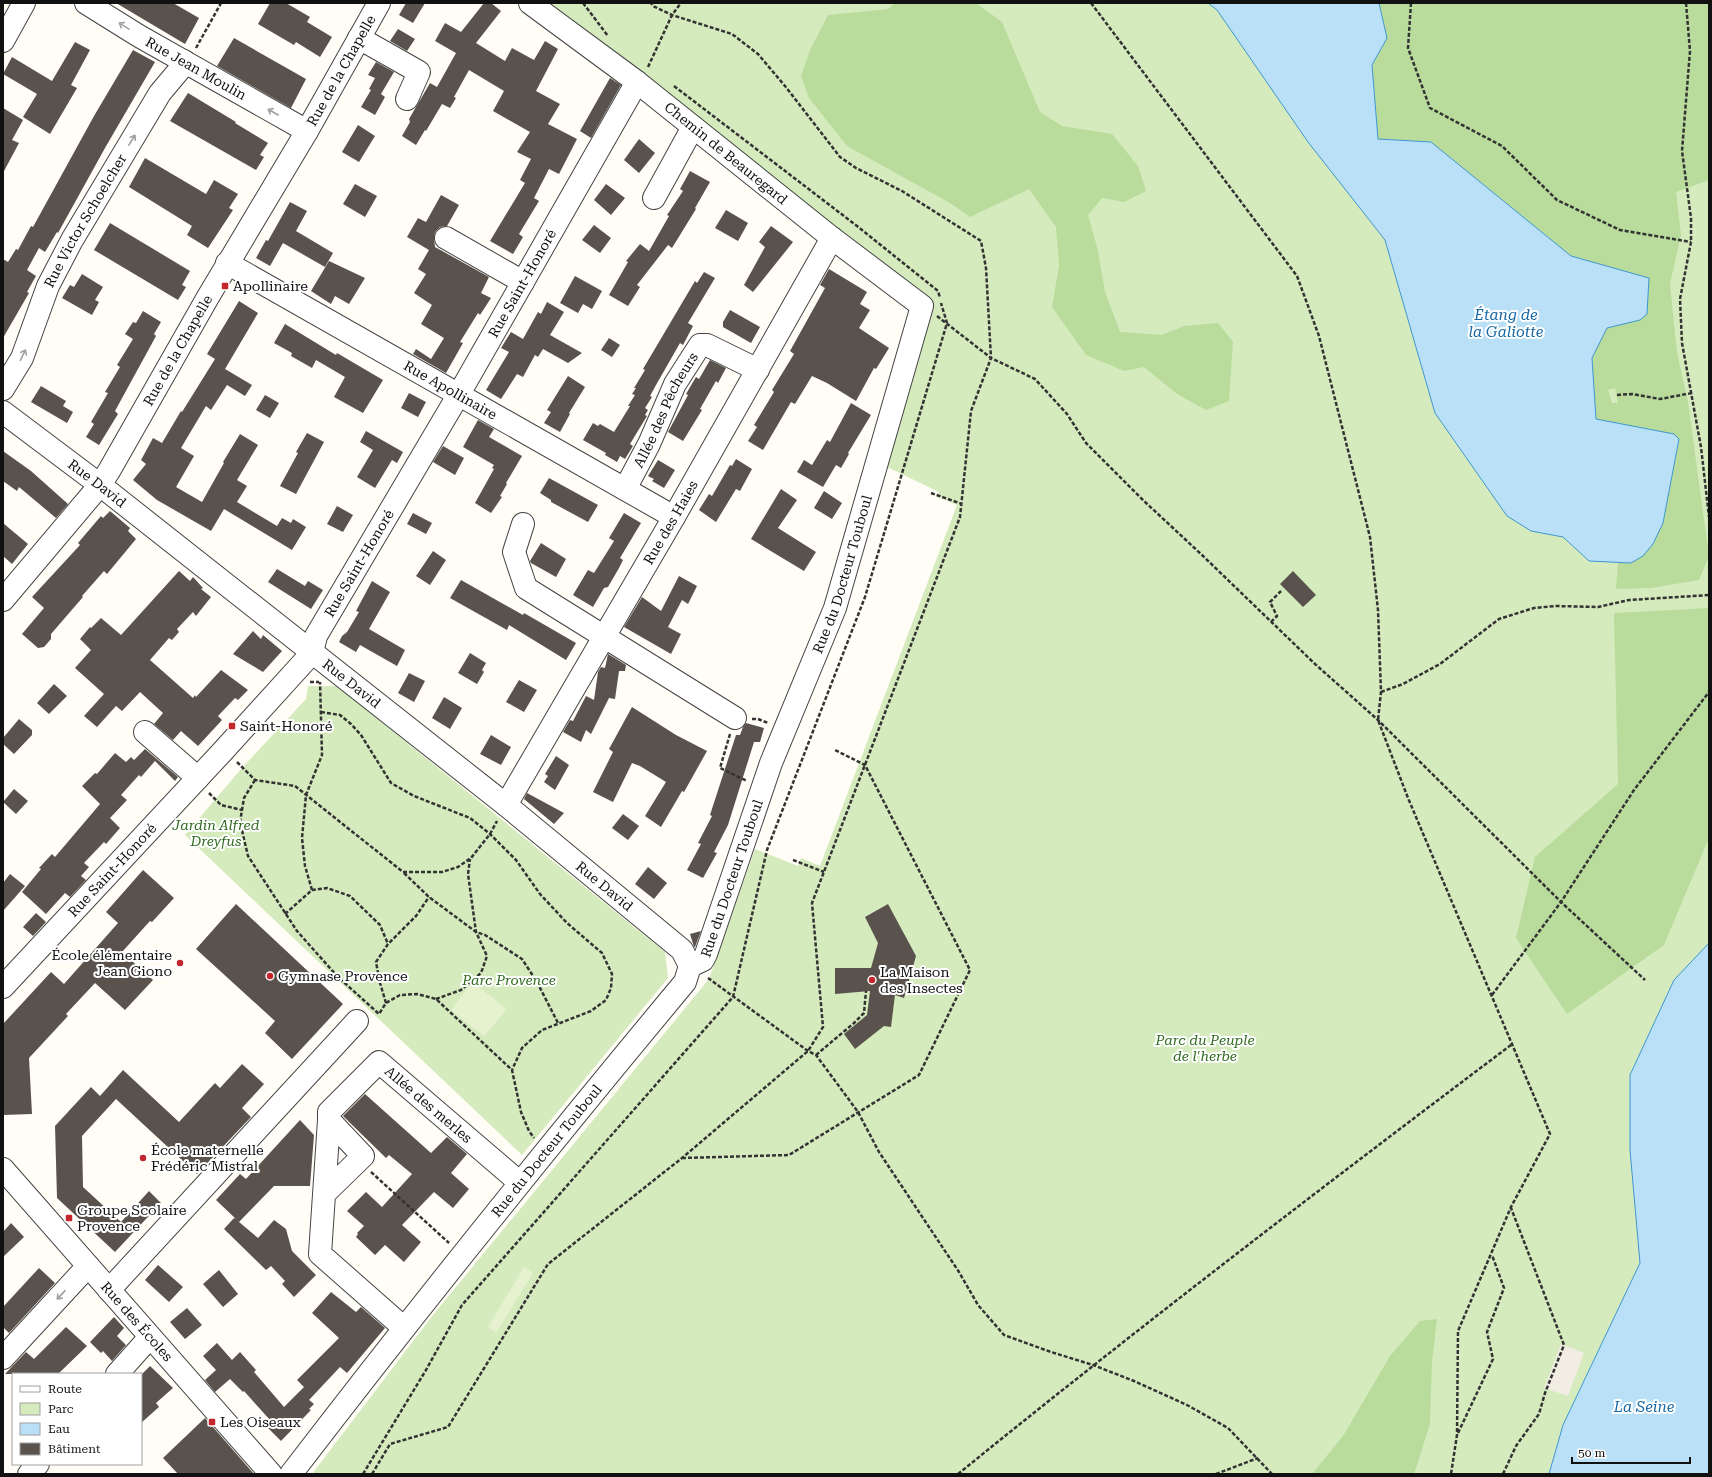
<svg xmlns="http://www.w3.org/2000/svg" width="1712" height="1477" font-family="'Roboto Serif',serif">
<rect width="100%" height="100%" fill="#fffdf5"/>
<path fill="#d5ebbd" d="M548,3H1709V1003L1632,1173L1640,1263L1563,1425L1549,1474H312L433,1315L709,979L755,849L798,866L801,858L820,866L957,505L938,497L939,492L885,466L931,302Z
M308,686H337L665,952L668,978L522,1155L185,835L241,769L306,699Z"/>
<path fill="#b9dc9c" fill-rule="evenodd" d="M895,3H976L1002,22L1040,112L1062,126L1112,134L1138,166L1146,191L1124,202L1102,198L1088,215L1098,251L1105,292L1120,332L1162,335L1184,326L1218,323L1233,342L1229,401L1206,410L1177,394L1144,367L1124,371L1086,355L1052,307L1059,266L1056,227L1029,189L970,217L950,203L847,146L809,98L801,76L810,50L828,15L888,9Z
M1379,3H1709V180L1676,192L1681,235L1670,284L1677,353L1688,402L1709,556L1699,580L1651,588L1616,589L1618,563H1631L1663,523L1679,440L1674,434L1596,419L1592,358L1607,328L1640,320L1649,278L1571,256L1431,142L1378,139L1372,65L1387,38ZM1615,388L1618,403H1612L1608,390Z
M1709,608V838L1664,945L1567,1014L1516,938L1535,857L1618,784L1614,613Z
M1437,1319L1432,1362L1430,1424L1414,1474H1312L1343,1436L1390,1356L1420,1321Z"/>
<path fill="#e6f2cf" d="M472,982L507,1009L484,1036L451,1010Z
M524,1267L533,1273L496,1333L488,1327Z"/>
<path fill="#f1ede2" d="M1561,1344L1584,1353L1568,1396L1544,1388Z"/>
<path fill="#b9e0f7" stroke="#3f96cf" d="M1208,3H1379L1387,38L1372,65L1378,139L1431,142L1571,256L1649,278L1647,314L1640,320L1607,328L1592,358L1596,419L1674,434L1679,439L1663,523L1653,544L1643,556L1631,563L1589,561L1563,537L1531,531L1507,516L1435,413L1385,240L1308,142L1217,10Z
M1709,943V1474H1549L1563,1425L1640,1263L1630,1150V1075L1674,980Z"/>
<path fill="#5a524d" d="M116,3H173L199,18L185,44Z
M270,3H286L310,17L307,22L332,37L320,57L296,42L294,45L258,24Z
M406,3H425L413,23L399,15Z
M484,3H491L501,11L476,43L505,61L512,48L534,60L545,41L558,49L536,91L560,104L548,124L577,139L559,174L549,169L534,198L539,201L519,234L523,237L513,254L490,241L525,183L520,180L531,159L517,152L530,132L493,111L504,91L469,70L454,97L456,98L450,108L442,104L426,131L425,130L416,145L402,136L410,122L409,119L430,83L437,87L456,53L435,41L445,23L461,32Z
M398,29L415,39L407,51L390,41Z
M234,38L306,79L291,108L217,66Z
M75,42L90,50L71,85L77,88L50,134L23,117L37,94L3,74L12,57L52,81Z
M133,50L155,62L105,148L58,233L57,232L45,252L39,248L27,270L36,276L27,292L29,293L3,338V259L8,262L16,249L18,250L31,226L33,227L94,116Z
M376,62L394,72L381,94L385,97L375,115L361,107L371,90L369,89L375,78L368,75Z
M610,78L621,85L591,138L580,131Z
M188,93L236,122L235,123L268,143L260,155L264,157L256,170L170,121Z
M3,108L23,120L12,140L19,143L3,173Z
M358,125L375,136L359,162L342,152Z
M639,139L655,153L639,173L624,160Z
M145,158L206,194L214,180L238,194L229,208L233,210L208,248L187,235L192,226L129,187Z
M690,171L710,182L695,208L696,209L672,248L668,245L637,285L640,287L628,306L609,295L628,262L626,261L640,244L649,251L669,216L667,215L683,191L680,189Z
M355,184L377,196L365,217L343,204Z
M606,184L625,198L611,215L594,200Z
M441,195L459,205L447,226L440,227L435,232L434,238L435,247L489,277L481,293L491,298L480,315L478,313L460,342L463,343L446,373L413,354L416,349L431,359L444,338L421,324L432,305L414,293L426,274L418,269L429,250L407,237L418,218L426,222Z
M290,202L307,211L296,231L333,253L325,267L283,243L270,266L256,258L266,240L268,241Z
M726,210L748,223L738,241L715,228Z
M110,223L190,271L182,285L186,287L178,300L94,250Z
M594,225L611,238L600,253L582,240Z
M771,226L793,242L753,292L744,285L765,247L759,242Z
M329,261L365,278L349,304L335,296L331,304L311,291Z
M829,269L867,292L860,304L870,310L859,328L889,348L876,369L874,368L856,401L827,383L812,376L795,404L791,402L763,450L748,441L757,427L754,425L774,392L772,390L794,354L790,351L825,288L820,285Z
M704,272L715,278L688,323L693,326L683,345L680,343L656,385L650,396L652,397L645,408L648,410L645,415L647,416L630,444L633,446L625,459L620,456L617,462L605,455L606,453L583,440L593,423L598,426L600,424L614,432L630,406H628L635,395L632,394L636,388H634L645,370L643,369L695,281L697,283Z
M82,274L103,287L95,300L99,302L92,315L62,298L70,285L74,287Z
M575,276L602,291L592,309L583,304L578,313L560,303Z
M239,301L258,313L225,369L252,385L245,396L227,385L211,410L206,406L181,448L194,456L176,487L202,502L224,463L223,462L240,434L258,445L237,480L247,486L237,502L277,526L282,518L291,523L293,519L306,527L292,550L224,509L211,531L157,500L133,480L146,464L141,460L153,438L162,443L181,411L182,412L215,359L207,354Z
M547,302L564,312L550,335L582,353L568,363L543,349L538,357L535,355L523,377L517,374L501,399L486,390L509,352L501,348L511,332L523,339L538,312L541,314Z
M730,310L760,327L751,343L723,327V322Z
M143,311L161,322L154,334L156,336L115,411L118,414L99,445L86,437L94,424L91,422L108,393L105,392L120,367L117,365L133,339L125,334L133,322L136,323Z
M285,324L336,355L337,353L383,380L363,413L334,397L345,377L316,360L312,368L291,356L292,353L274,343Z
M609,338L620,345L612,357L601,350Z
M710,360L726,368L718,383L716,381L700,409L702,410L683,441L668,432L688,395L686,394L696,377L699,379Z
M568,376L585,387L569,413L570,414L560,432L544,423L551,412L547,410Z
M41,386L66,401L63,406L73,412L67,423L31,402Z
M409,393L426,402L418,417L401,408Z
M265,395L279,403L270,418L256,410Z
M851,403L871,415L848,453L849,454L841,468L836,465L823,487L797,472L804,460L812,465L827,440L830,442Z
M478,420L494,429L489,437L522,456L506,483L507,484L500,496L502,497L491,513L475,503L494,469L492,468L494,465L463,447Z
M366,431L403,452L397,463L392,460L375,488L357,477L373,450L360,442Z
M307,433L324,442L296,494L280,486L298,453L296,452Z
M443,446L464,458L455,475L433,462Z
M3,451L31,471L68,504L56,518L19,487L17,491L3,481Z
M736,459L752,469L740,491L736,489L716,522L699,510L709,494L712,496L730,465L732,466Z
M658,460L675,470L664,488L652,481L654,479L648,476Z
M549,478L598,505L588,522L551,502V500L540,493Z
M781,489L797,500L778,528L816,552L804,571L751,539Z
M824,491L842,503L832,519L814,508Z
M337,506L353,515L343,532L327,524Z
M110,511L130,528L128,531L136,539L107,574L104,571L82,596L83,597L51,634V639L44,647L38,648L22,634L44,608L32,597L80,545L78,543L101,516L103,518Z
M413,513L432,523L426,534L407,524Z
M624,513L641,523L620,558L623,560L619,568L608,587L604,588L593,607L573,595L588,570L594,573L614,541L609,538Z
M3,523L28,544L12,564L3,556Z
M541,543L566,559L556,577L531,563L530,561Z
M433,551L446,560L430,585L416,576Z
M277,569L305,586L308,581L323,590L311,609L268,582Z
M179,571L190,581L193,577L203,588L201,589L211,597L196,616L193,612L177,629L179,632L172,640L169,638L150,660L193,698L195,695L196,697L221,670L248,690L238,700L235,698L218,716L222,720L198,746L181,731L173,740L154,724L163,713L140,692L122,711L116,706L97,727L84,716L104,694L75,668L91,650L80,639L90,627L91,628L101,618L121,635Z
M1293,571L1316,595L1303,607L1280,584Z
M679,576L697,586L688,604L682,600L668,627L681,634L671,654L624,627L642,597L661,611Z
M461,580L523,615L524,613L576,643L566,660L509,625L507,630L450,598Z
M372,581L390,592L369,629L405,650L397,666L360,645L356,652L339,642L342,636L347,632L359,612L356,611Z
M253,631L261,639L263,635L282,651L263,672L233,654Z
M470,653L486,663L482,670L484,672L477,684L458,673Z
M608,654L626,665L625,671H619L615,699L609,698L591,734L586,730L581,742L563,732L570,720L573,721L586,696L594,700L598,672L601,667L605,668Z
M409,673L425,681L414,702L398,693Z
M519,680L537,690L524,712L506,702Z
M54,684L67,696L49,714L37,703Z
M444,697L462,708L450,729L432,718Z
M632,707L676,735L707,751L684,792L682,791L661,827L645,816L666,782L640,766L632,763L613,802L593,792L613,752L609,749Z
M19,719L32,730V735L14,754L3,744V738Z
M746,723L764,728L760,742H754L728,825L714,852L717,853L703,878L687,870L701,844L698,843L712,816L710,815L736,735H740L743,727Z
M491,735L511,747L501,765L480,754Z
M145,749L178,777L175,781L155,761L141,777L139,775L121,795L127,800L110,818L120,828L106,844L104,842L84,863L89,867L81,876L86,880L70,897L65,893L46,914L22,892L41,869L39,868L52,854L55,857L100,804L82,786L95,773L97,774L115,753L126,762L131,757L134,760Z
M556,756L569,765L555,790L544,782L548,776L545,774Z
M14,789L28,801L16,814L3,802Z
M527,793L564,813L554,824L524,799Z
M623,814L639,826L628,840L612,828Z
M648,867L667,883L654,899L635,884Z
M143,870L174,898L152,922L150,921L122,952L153,980L125,1010L95,983L66,1014L68,1016L29,1058L32,1114L3,1115V1024L51,972L64,984L118,923L106,912Z
M10,874L25,886L3,911V883Z
M236,904L343,1004L292,1059L265,1033L275,1021L196,949Z
M888,904L916,956L904,998L895,995L891,1027L884,1026L855,1049L844,1034L867,1015L870,991L835,994V968H871L878,943L865,917Z
M36,913L46,922L33,936L23,927Z
M701,931L695,947H694L690,934Z
M242,1064L264,1084L242,1108L251,1117L197,1174L116,1099L82,1136L83,1187L121,1222L149,1191L161,1203L115,1252L57,1198L55,1126L91,1087L100,1096L123,1070L179,1122L215,1083L220,1088Z
M365,1094L431,1153L447,1137L467,1154L451,1173L469,1189L453,1208L434,1192L402,1225L421,1242L404,1262L385,1245L375,1255L356,1237L358,1234L357,1233L364,1226L347,1211L366,1192L382,1207L412,1174L389,1155L386,1158L343,1116Z
M300,1120L314,1135L310,1186H274L239,1222L258,1238L274,1220L286,1229L292,1251L316,1275L294,1297L282,1284L285,1281L271,1266L266,1270L224,1229L234,1218L236,1219L216,1200L240,1174L246,1179Z
M11,1223L24,1237L3,1257V1232Z
M158,1265L183,1287L169,1302L145,1280Z
M39,1268L55,1283L9,1333L3,1327V1307Z
M219,1270L238,1294L223,1307L203,1284Z
M331,1292L356,1312L361,1307L385,1328L347,1373L340,1367L309,1400L314,1404L309,1409L311,1410L281,1441L265,1425L270,1420L244,1391L243,1392L230,1379L215,1392L205,1380L216,1370L203,1356L217,1343L232,1360L240,1352L256,1370L254,1372L284,1407L304,1387L297,1380L339,1338L312,1313Z
M187,1308L202,1325L185,1339L170,1322Z
M114,1317L124,1328L117,1336L126,1345L112,1361L103,1351L101,1353L90,1342Z
M66,1327L87,1346L58,1374H5L26,1352L34,1359Z
M150,1366L173,1388L156,1403L159,1407L141,1423V1375Z
M205,1418L254,1474H178L163,1458Z"/>
<g fill="none" stroke-linecap="round" stroke-linejoin="round">
<defs>
<g id="minor">
<path id="s1" d="M86,3L139,36L307,131"/>
<path d="M359,38L419,72L407,99"/>
<path d="M3,41L24,3"/>
<path d="M654,198L693,127"/>
<path d="M446,238L523,282"/>
<path id="s2" d="M227,263L674,517"/>
<path id="s3" d="M3,389L22,358L48,286L72,240L160,93L181,68L184,61"/>
<path id="s4" d="M3,412L100,485L506,805L682,950L690,966"/>
<path id="s5" d="M625,489L649,444L675,384L700,345H707L758,370"/>
<path d="M523,524L514,552L526,588L735,718"/>
<path id="s6" d="M3,600L100,485L109,471L208,297L307,131L379,3"/>
<path d="M145,732L198,778"/>
<path id="s7" d="M506,805L674,517L832,238"/>
<path id="s8" d="M3,987L223,751L312,653L316,636L459,394L637,82"/>
<path id="s9" d="M329,1120V1112L379,1062L519,1182"/>
<path id="s10" d="M3,1169L271,1474"/>
<path d="M324,1194L363,1156L329,1120L320,1254L404,1328"/>
<path d="M109,1290L357,1021"/>
<path d="M3,1358L88,1266"/>
<path d="M117,1374L150,1337"/>
<path d="M29,1474L38,1464"/>
<path id="s11" d="M291,1474C419,1307 551,1143 685,982L690,966L703,960L706,954L771,763L835,608L922,306L832,238L637,82L530,3"/>
</g>
</defs>
<use href="#minor" stroke="#444" stroke-width="24"/>
<path stroke="#333" stroke-width="2.5" stroke-dasharray="4 2" stroke-linecap="butt" d="M583,3L608,36
M1091,3L1297,276L1319,336L1370,537L1378,610L1381,692L1378,720L1408,798L1550,1134L1511,1207L1458,1331L1457,1435L1451,1474
M1411,3L1408,48L1430,108L1502,146L1557,200L1620,230L1691,242
M1686,3L1690,51L1682,151L1691,218V242L1680,299L1682,343L1701,447L1709,517
M196,48L221,3
M648,67L672,15L681,3
M674,86L857,226L938,291L940,298
M937,316L991,358L1035,379L1067,414L1086,443L1144,501L1202,555L1315,664L1378,720L1561,902L1645,980
M1617,395L1632,394L1660,399L1692,393
M931,493L962,504
M1271,622L1277,616L1270,602L1281,591
M310,682H319
M1381,692L1403,684L1440,664L1499,619L1534,608L1556,606L1598,607L1629,600L1709,595
M321,712L340,715L351,724L361,735L391,783L414,796L470,818L490,834L516,860L540,894L567,923L602,953L612,974L611,988L606,1000L591,1011L542,1030L522,1048L512,1070
M752,719H758L768,723
M730,734L720,768L747,781
M237,762L255,780L295,786L403,872H442L458,867L471,858L490,834L497,821
M255,780L244,798L240,822L248,856L297,931L337,976L379,1014L386,1003L400,995L417,994L436,999L512,1070L521,1112L529,1131L534,1138
M209,793L221,805L242,810
M793,860L824,872
M404,873L429,897L476,932L485,935L522,959L537,982L558,1023
M312,890L305,866L302,838L306,795L322,755L320,682
M285,914L312,890L327,888L350,896L380,925L388,944
M708,978L808,1051L816,1055L858,1112L879,1152L959,1272L978,1305L1004,1335L1051,1352L1093,1365L1134,1381L1187,1405L1228,1428L1272,1474
M1492,995L1561,902L1634,790L1709,692
M436,999L461,990L481,973L487,956L476,932L468,874L470,859
M386,1003L380,983L376,962L388,944L416,916L429,897
M816,1055L854,1023L864,1013L866,991
M682,1158L789,1155L919,1075L970,970L865,765L835,750
M371,1172L449,1243
M1458,1433L1493,1359L1487,1332L1504,1288L1492,1255
M363,1474L426,1370L462,1305L733,997L767,850L865,597L947,323L941,303
M372,1474L390,1444L448,1427L548,1264L682,1158L808,1051L823,1027L812,903L960,517L971,411L991,358L986,268L981,241L902,191L856,168L840,157L785,86L758,54L732,34L672,15L653,6L651,3
M958,1474C1139,1327 1325,1185 1511,1045
M1216,1474L1258,1458
M1503,1474L1516,1446L1539,1414L1545,1393L1564,1345L1511,1208"/>
<use href="#minor" stroke="#fff" stroke-width="22"/>
</g>
<defs><path id="oneway-shaft" d="M-6 0H5M1.5-3L5.5 0L1.5 3" fill="none" stroke-width="1.6" stroke-linecap="round" stroke-linejoin="round"/></defs>
<g stroke="#a0a0a0">
<use href="#oneway-shaft" transform="translate(124 26) rotate(-148)"/>
<use href="#oneway-shaft" transform="translate(273 112) rotate(-150)"/>
<use href="#oneway-shaft" transform="translate(132 140) rotate(-58)"/>
<use href="#oneway-shaft" transform="translate(23 355) rotate(-64)"/>
<use href="#oneway-shaft" transform="translate(61 1295) rotate(133)"/>
</g>
<g fill="#c4262e" stroke="#fff" stroke-width="1.5">
<rect x="221" y="282" width="8" height="8" rx="2"/>
<rect x="228" y="722" width="8" height="8" rx="2"/>
<circle cx="180" cy="963" r="4"/>
<circle cx="270" cy="976" r="4"/>
<circle cx="872" cy="980" r="4"/>
<circle cx="143" cy="1158" r="4"/>
<rect x="65" y="1214" width="8" height="8" rx="2"/>
<rect x="208" y="1418" width="8" height="8" rx="2"/>
</g>
<g text-anchor="middle" stroke-width="4" stroke-linejoin="round" paint-order="stroke">
<g font-size="14" fill="#111" stroke="#fff">
<text dy="5" stroke="none"><textPath href="#s1" startOffset="128">Rue Jean Moulin</textPath></text>
<text dy="5" stroke="none"><textPath href="#s6" startOffset="630">Rue de la Chapelle</textPath></text>
<text transform="translate(726 153) rotate(39)" y="5">Chemin de Beauregard</text>
<text dy="5" stroke="none"><textPath href="#s3" startOffset="188">Rue Victor Schoelcher</textPath></text>
<text dy="5" stroke="none"><textPath href="#s8" startOffset="881">Rue Saint-Honoré</textPath></text>
<text dy="5" stroke="none"><textPath href="#s6" startOffset="306">Rue de la Chapelle</textPath></text>
<text dy="5" stroke="none"><textPath href="#s2" startOffset="257">Rue Apollinaire</textPath></text>
<text dy="5" stroke="none"><textPath href="#s5" startOffset="89">Allée des Pêcheurs</textPath></text>
<text dy="5" stroke="none"><textPath href="#s4" startOffset="118">Rue David</textPath></text>
<text dy="5" stroke="none"><textPath href="#s7" startOffset="327">Rue des Haies</textPath></text>
<text dy="5" stroke="none"><textPath href="#s8" startOffset="557">Rue Saint-Honoré</textPath></text>
<text dy="5" stroke="none"><textPath href="#s11" startOffset="1072">Rue du Docteur Touboul</textPath></text>
<text dy="5" stroke="none"><textPath href="#s4" startOffset="442">Rue David</textPath></text>
<text dy="5" stroke="none"><textPath href="#s8" startOffset="160">Rue Saint-Honoré</textPath></text>
<text dy="5" stroke="none"><textPath href="#s11" startOffset="748">Rue du Docteur Touboul</textPath></text>
<text dy="5" stroke="none"><textPath href="#s4" startOffset="766">Rue David</textPath></text>
<text dy="5" stroke="none"><textPath href="#s9" startOffset="144">Allée des merles</textPath></text>
<text dy="5" stroke="none"><textPath href="#s11" startOffset="412">Rue du Docteur Touboul</textPath></text>
<text dy="5" stroke="none"><textPath href="#s10" startOffset="203">Rue des Écoles</textPath></text>
</g>
<g font-size="14" fill="#111" stroke="#fff" text-anchor="start">
<text x="233" y="291">Apollinaire</text>
<text x="240" y="731">Saint-Honoré</text>
<text x="172" y="960" text-anchor="end">École élémentaire<tspan x="172" dy="16">Jean Giono</tspan></text>
<text x="880" y="977">La Maison<tspan x="880" dy="16">des Insectes</tspan></text>
<text x="278" y="981">Gymnase Provence</text>
<text x="151" y="1155">École maternelle<tspan x="151" dy="16">Frédéric Mistral</tspan></text>
<text x="77" y="1215">Groupe Scolaire<tspan x="77" dy="16">Provence</tspan></text>
<text x="220" y="1427">Les Oiseaux</text>
</g>
<g font-size="14" font-style="italic" fill="#2f6b1f" stroke="#fff">
<text x="216" y="830">Jardin Alfred<tspan x="216" dy="16">Dreyfus</tspan></text>
<text x="509" y="985">Parc Provence</text>
<text x="1205" y="1045">Parc du Peuple<tspan x="1205" dy="16">de l'herbe</tspan></text>
</g>
<g font-size="15" font-style="italic" fill="#1768a6" stroke="#fff">
<text x="1506" y="320">Étang de<tspan x="1506" dy="17">la Galiotte</tspan></text>
<text x="1644" y="1412">La Seine</text>
</g>
</g>
<rect width="1712" height="1477" fill="none" stroke="#111111" stroke-width="8"/>
<rect x="12" y="1373" width="130" height="92" fill="#ffffff" stroke="#a0a0a0"/>
<rect x="20" y="1386" width="20" height="6" fill="#ffffff" stroke="#a0a0a0"/>
<text x="48" y="1393" font-size="12" fill="#111111">Route</text>
<rect x="20" y="1403" width="20" height="12" fill="#d5ebbd" stroke="#a0a0a0"/>
<text x="48" y="1413" font-size="12" fill="#111111">Parc</text>
<rect x="20" y="1423" width="20" height="12" fill="#b9e0f7" stroke="#a0a0a0"/>
<text x="48" y="1433" font-size="12" fill="#111111">Eau</text>
<rect x="20" y="1443" width="20" height="12" fill="#5a524d" stroke="#a0a0a0"/>
<text x="48" y="1453" font-size="12" fill="#111111">Bâtiment</text>
<path d="M1572 1457v6h118v-6" fill="none" stroke="#111111" stroke-width="2"/>
<text x="1578" y="1457" font-size="12" fill="#111111" stroke="#ffffff" stroke-width="3" paint-order="stroke">50 m</text>
</svg>
